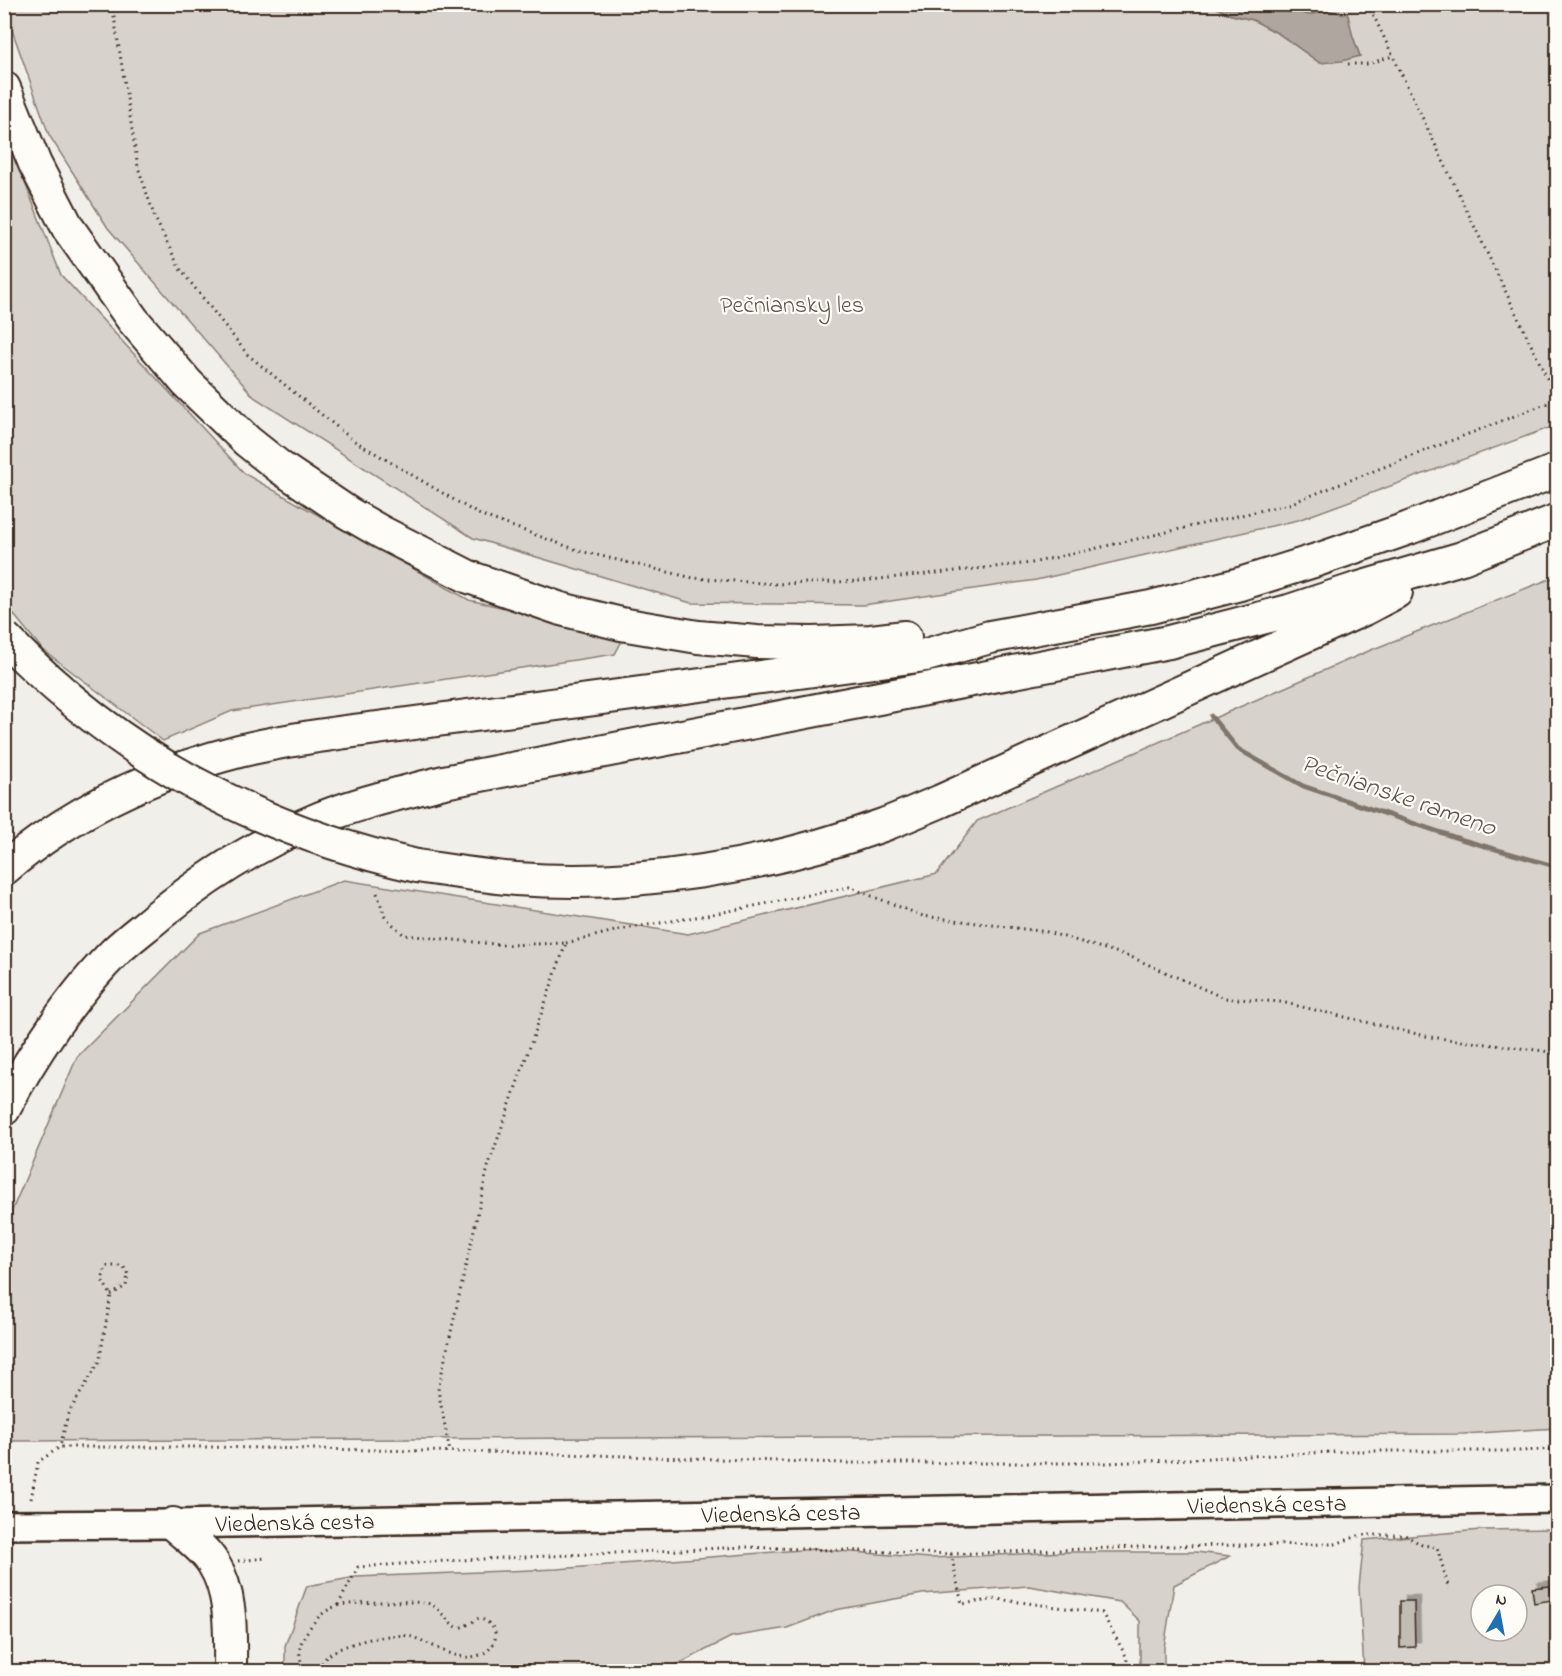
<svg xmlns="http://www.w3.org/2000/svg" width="1562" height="1676" font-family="'Indie Flower',sans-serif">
<defs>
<filter id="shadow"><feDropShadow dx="5.5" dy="-5.5" stdDeviation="0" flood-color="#0004"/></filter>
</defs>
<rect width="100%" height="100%" fill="#f1efea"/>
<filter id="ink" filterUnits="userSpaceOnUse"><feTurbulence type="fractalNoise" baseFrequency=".0167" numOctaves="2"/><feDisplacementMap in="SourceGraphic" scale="12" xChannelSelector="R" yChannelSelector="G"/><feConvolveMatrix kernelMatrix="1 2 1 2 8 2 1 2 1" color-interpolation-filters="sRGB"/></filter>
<g filter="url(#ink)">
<path fill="#d7d2cc" stroke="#897e75" stroke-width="1.5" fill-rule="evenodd" d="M1212,4L1228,14L1253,20L1279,34L1320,63L1360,56L1353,37L1327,10L1309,15L1274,5H1557V425L1298,520L1036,580L863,605L691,603L473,538L254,397L108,228L49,135L5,10L4,5Z
M4,129L61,275L245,474L469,600L625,635L615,654L232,711L163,741L42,649L5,604Z
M1557,576V1428L1463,1434L5,1441V1227L77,1057L200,933L344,880L688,934L937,874L977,821L1371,650Z
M1557,1529V1671H1364L1359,1587L1364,1540L1481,1530ZM1481,1595H1517V1631H1481Z
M814,1549L930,1558L1067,1552H1196L1230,1556L1174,1585L1164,1648V1671H1140V1621L1120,1602L1029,1586L922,1594L835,1610L787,1628L731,1637L665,1671H285V1646L307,1586L356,1577L557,1569Z"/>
<path fill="#aea69f" stroke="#80746b" stroke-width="1.5" d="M1212,5H1274L1309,15L1327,10L1348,15L1353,37L1360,56L1342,61L1320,63L1279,34L1253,20L1228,14Z"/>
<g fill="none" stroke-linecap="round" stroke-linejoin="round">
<path stroke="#80746b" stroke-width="4.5" d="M1211,716L1238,749L1303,786L1460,839L1558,867"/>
</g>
<path fill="#c1bcb4" stroke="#3b2a1e" stroke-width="1.5" filter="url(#shadow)" d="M1550,1586L1552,1600L1534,1603L1532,1588Z
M1400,1601H1414L1415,1647L1400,1648Z"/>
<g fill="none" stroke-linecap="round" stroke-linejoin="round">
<defs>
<path id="primary" d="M4,1525L173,1524L1558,1499"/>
<path id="highway" d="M4,88L35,164L68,228L133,320L187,383L247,441L281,468L348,513L381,532L469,577L561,609L621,624L698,637L757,642L812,643L871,641L905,637
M417,866C450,871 483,876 516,879C640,888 766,867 883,825C902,818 922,809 941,801L1366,608L1396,592
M4,869C72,811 153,773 239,751C284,740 331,734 377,728C429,721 482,714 535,707C665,690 796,672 926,655L990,637L1151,607L1240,584L1320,559L1409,528L1558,470
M4,1109C30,1057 75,991 117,950C130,938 145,927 159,915C205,878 254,846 309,823C352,804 399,794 444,782L1169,642L1289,611L1356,589L1462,558L1558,520
M173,1524C186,1536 204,1548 213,1563C233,1594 230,1636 230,1672"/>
</defs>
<use href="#primary" stroke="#3b2a1e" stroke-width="32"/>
<use href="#highway" stroke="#3b2a1e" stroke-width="36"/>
<path stroke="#3b2a1e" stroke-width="3" stroke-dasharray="1.5 4.5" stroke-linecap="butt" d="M112,4L138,167L155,218L180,269L248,355L353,440L478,514L580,551L693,578L776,584L861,581L1032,563L1289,504L1558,399
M1368,4L1557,399
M1348,64H1368L1393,56
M377,893L385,917L404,935L504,945L566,943L488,1167L438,1390L450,1452
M566,943L619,930L724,912L849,887L923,916L1047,932L1129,956L1224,998L1281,1002L1430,1037L1544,1051L1558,1055
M111,1295L126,1286L128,1274L123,1266H106L102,1280L111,1295L99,1362L68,1414L60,1447H209L530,1453L843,1463H1108L1353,1451H1522L1558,1449
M31,1499L38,1462L60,1447
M951,1554L1165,1546L1335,1544L1361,1535H1405L1422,1545L1437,1547L1449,1589
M238,1561L266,1558
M338,1605L358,1567L461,1560L745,1547L951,1554L962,1604L997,1599L1102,1613L1127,1658L1126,1672
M305,1672C297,1654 298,1644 309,1629C316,1618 325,1610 337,1606C348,1602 420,1600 430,1604C441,1609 449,1625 458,1627C465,1628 473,1621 479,1618C509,1629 493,1657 469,1657C449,1657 431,1643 412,1637C395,1631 343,1643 329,1655C324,1658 321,1665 318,1670L319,1672"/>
<use href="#primary" stroke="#fdfcf7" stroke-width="27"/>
<use href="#highway" stroke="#fdfcf7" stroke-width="32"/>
<defs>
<path id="highway-bridge" d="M4,637C120,757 255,829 417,866"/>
</defs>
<use href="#highway-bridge" stroke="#3b2a1e" stroke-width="36" stroke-linecap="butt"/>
<use href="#highway-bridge" stroke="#fdfcf7" stroke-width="32"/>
</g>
</g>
<g text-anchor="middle" stroke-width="4.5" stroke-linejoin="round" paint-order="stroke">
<g font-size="24" fill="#62544a" stroke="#fdfcf7">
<text x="792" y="312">Pečniansky les</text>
</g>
<g font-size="24" fill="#3b2a1e" stroke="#fdfcf7">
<text transform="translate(1267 1504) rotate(-1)" y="8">Viedenská cesta</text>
<text transform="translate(781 1513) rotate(-1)" y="8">Viedenská cesta</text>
<text transform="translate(295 1522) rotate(-1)" y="8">Viedenská cesta</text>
</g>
<g font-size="26" font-style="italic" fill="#63554b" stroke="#fdfcf7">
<text transform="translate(1399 794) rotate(19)" y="9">Pečnianske rameno</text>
</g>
</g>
<rect width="1562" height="1676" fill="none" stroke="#fdfcf7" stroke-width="24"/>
<rect x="12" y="12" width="1538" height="1652" fill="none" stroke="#3b2a1e" stroke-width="2" filter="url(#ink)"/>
<g transform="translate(1499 1613) rotate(10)"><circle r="28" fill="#fdfcf7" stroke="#afa8a0" stroke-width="1.5"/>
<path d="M0-4.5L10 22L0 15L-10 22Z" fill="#1f6fb2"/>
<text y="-9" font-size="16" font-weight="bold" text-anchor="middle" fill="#3b2a1e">N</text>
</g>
</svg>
